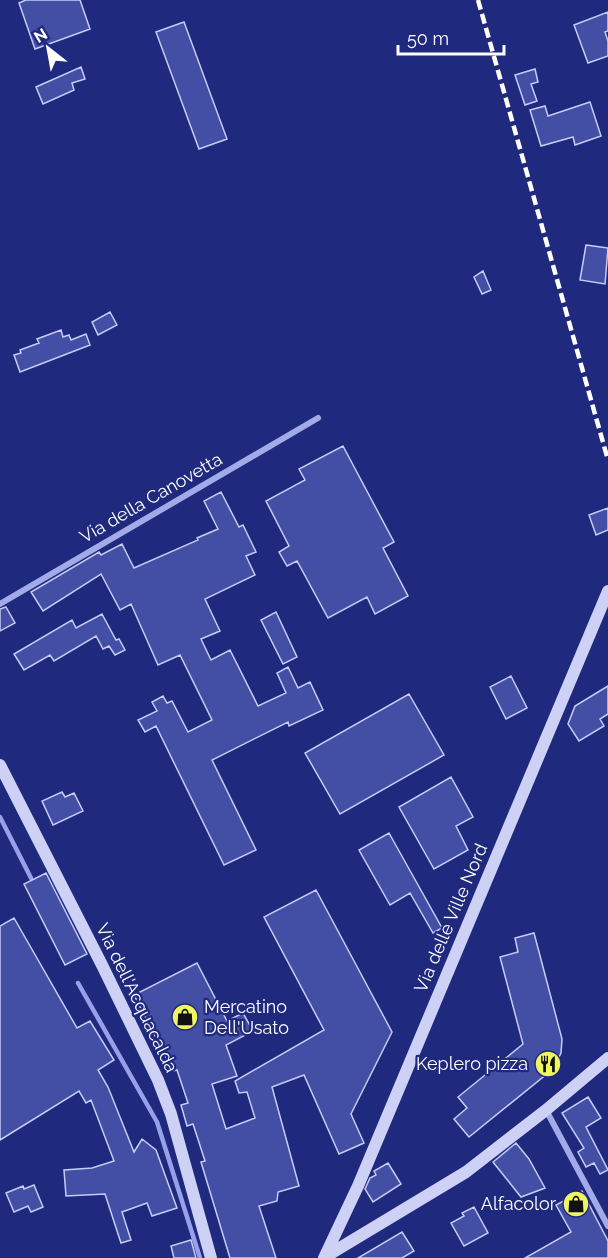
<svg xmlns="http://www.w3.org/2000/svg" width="608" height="1258" font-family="Raleway,sans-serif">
<rect width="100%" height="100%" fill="#1f297e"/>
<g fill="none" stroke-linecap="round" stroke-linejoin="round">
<path stroke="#96a1e9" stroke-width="4.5" d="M0,817L31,878
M78,983L157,1122L200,1258"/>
</g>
<path fill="#434fa5" stroke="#c6ccf6" stroke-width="1.5" d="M26,0H80L90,29L35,49L19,3Z
M608,12V31L605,32L608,41V56L588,63L574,25Z
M184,22L227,139L199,149L156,32Z
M81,67L85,79L72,83L74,90L43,104L36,87Z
M535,69L538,82L531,84L537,101L525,105L515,75Z
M590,102L601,136L575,145L573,137L541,146L530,110L545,106L548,116Z
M586,245L608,248L605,284L580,280Z
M483,271L491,290L482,294L474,277Z
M110,312L117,325L98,335L92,322Z
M61,330L63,337L69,335L71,340L86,334L90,345L20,372L14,355L21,353L20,350L39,343L37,339Z
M343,446L394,542L383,548L408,596L375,614L367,597L328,618L297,561L287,566L279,552L289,546L266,501L305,480L299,469Z
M221,492L239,527L243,525L256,552L246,556L255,575L205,599L220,631L201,639L211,660L230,650L258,706L286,693L277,673L288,667L298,688L310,682L323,710L289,726L288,722L212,760L256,850L224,865L156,726L145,732L138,720L157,711L152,702L163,696L167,703L172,701L188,732L212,720L180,655L158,665L131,604L120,610L101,574L43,611L31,592L99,552L101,555L122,544L134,568L198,540L197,538L218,529L204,501Z
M608,508V530L596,535L589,515Z
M6,607L15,623L0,631V609Z
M276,612L297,657L283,664L261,620Z
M102,614L116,640L119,639L125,650L115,655L109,646L103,649L96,636L54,661L50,655L24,670L14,654L72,620L76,628Z
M511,676L527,708L506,719L490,687Z
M608,686V714L600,719L604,726L579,741L568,724L575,706Z
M409,694L444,755L340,814L305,753Z
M451,777L473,817L456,826L468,850L434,869L399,807Z
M62,792L65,797L74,793L83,811L53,825L42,801Z
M389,833L442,928L433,933L410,893L390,905L359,850Z
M46,873L87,954L65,965L24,884Z
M316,890L392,1032L351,1114L364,1143L339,1154L304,1075L272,1087L299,1186L278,1192L277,1201L259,1206L276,1258H230L201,1162L205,1161L193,1124L187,1126L181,1105L188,1103L177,1070L173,1071L134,995L197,963L227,1021L243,1013L253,1031L226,1045L237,1076L212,1084L226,1129L255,1118L247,1092L239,1093L235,1081L324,1030L264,917Z
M14,918L77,1028L90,1021L114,1060L98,1070L108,1087L134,1152L142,1139L156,1150L177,1208L152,1216L147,1203L122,1212L131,1240L121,1243L105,1194L66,1196L64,1170L92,1168L114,1161L91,1100L86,1103L79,1091L0,1140V926Z
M534,933L562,1039L561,1053L553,1069L469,1137L454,1119L467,1108L458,1097L523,1044L500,957L518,952L515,938Z
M588,1097L601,1118L586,1127L608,1170L600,1174L594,1163L586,1167L578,1152L584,1148L562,1113Z
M516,1143L529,1159L545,1188L521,1197L493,1162Z
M388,1163L401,1184L373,1202L365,1189L370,1178L376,1175L374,1171Z
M34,1185L43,1207L31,1212L28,1206L14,1212L6,1193L23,1186L24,1189Z
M582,1191L608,1241V1258H525L571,1232L556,1205Z
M474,1207L488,1233L464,1246L451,1223L464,1216L462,1213Z
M402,1232L414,1251L402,1258H358Z
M191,1240L196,1258H174L171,1246Z"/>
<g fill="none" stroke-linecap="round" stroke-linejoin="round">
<path stroke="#a2abe7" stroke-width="6" d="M0,604L318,418
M546,1110L608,1226"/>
<path stroke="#cdd1f6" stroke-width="12" d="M0,765L102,965L158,1080L171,1114L211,1258
M325,1257L466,1172L546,1110L608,1058
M324,1258L358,1186L608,591"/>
<path stroke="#fff" stroke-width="4.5" stroke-dasharray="10 4.5" stroke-linecap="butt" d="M478,0L608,460"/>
</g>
<defs>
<symbol id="shop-disc" viewBox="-11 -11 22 22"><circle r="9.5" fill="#f0f662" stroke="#1f297e"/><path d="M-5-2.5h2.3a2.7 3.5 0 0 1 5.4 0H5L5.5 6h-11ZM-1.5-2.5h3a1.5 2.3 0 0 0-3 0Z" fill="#111"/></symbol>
<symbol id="restaurant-disc" viewBox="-11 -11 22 22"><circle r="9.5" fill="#f0f662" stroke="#1f297e"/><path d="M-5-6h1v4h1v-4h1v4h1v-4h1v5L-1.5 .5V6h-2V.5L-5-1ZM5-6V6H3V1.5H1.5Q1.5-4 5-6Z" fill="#111"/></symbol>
</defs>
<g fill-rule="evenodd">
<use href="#shop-disc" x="170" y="1002" width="30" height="30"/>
<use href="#restaurant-disc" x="533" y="1049" width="30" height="30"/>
<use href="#shop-disc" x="561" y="1189" width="30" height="30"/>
</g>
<g text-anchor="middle" stroke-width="4.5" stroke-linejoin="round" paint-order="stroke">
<g font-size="18" fill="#fff" stroke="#1f297e">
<text transform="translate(151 498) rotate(-30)" y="6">Via della Canovetta</text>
<text transform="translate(451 918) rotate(-67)" y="6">Via delle Ville Nord</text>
<text transform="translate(137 998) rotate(64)" y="6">Via dell'Acquacalda</text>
</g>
<g font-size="18" fill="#fff" stroke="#1f297e" text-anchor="end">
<text x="204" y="1013" text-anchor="start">Mercatino<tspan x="204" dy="21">Dell'Usato</tspan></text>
<text x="528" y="1070">Keplero pizza</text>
<text x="556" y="1210">Alfacolor</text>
</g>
</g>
<g transform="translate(48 48) rotate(329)" stroke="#1f297e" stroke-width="4.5" paint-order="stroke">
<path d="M0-4.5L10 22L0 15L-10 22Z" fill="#ffffff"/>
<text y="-9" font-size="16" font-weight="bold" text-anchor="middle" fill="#ffffff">N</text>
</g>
<path d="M398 45v9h106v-9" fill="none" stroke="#ffffff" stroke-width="3"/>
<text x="407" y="45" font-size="18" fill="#ffffff" stroke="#1f297e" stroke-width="4.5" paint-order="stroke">50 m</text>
</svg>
